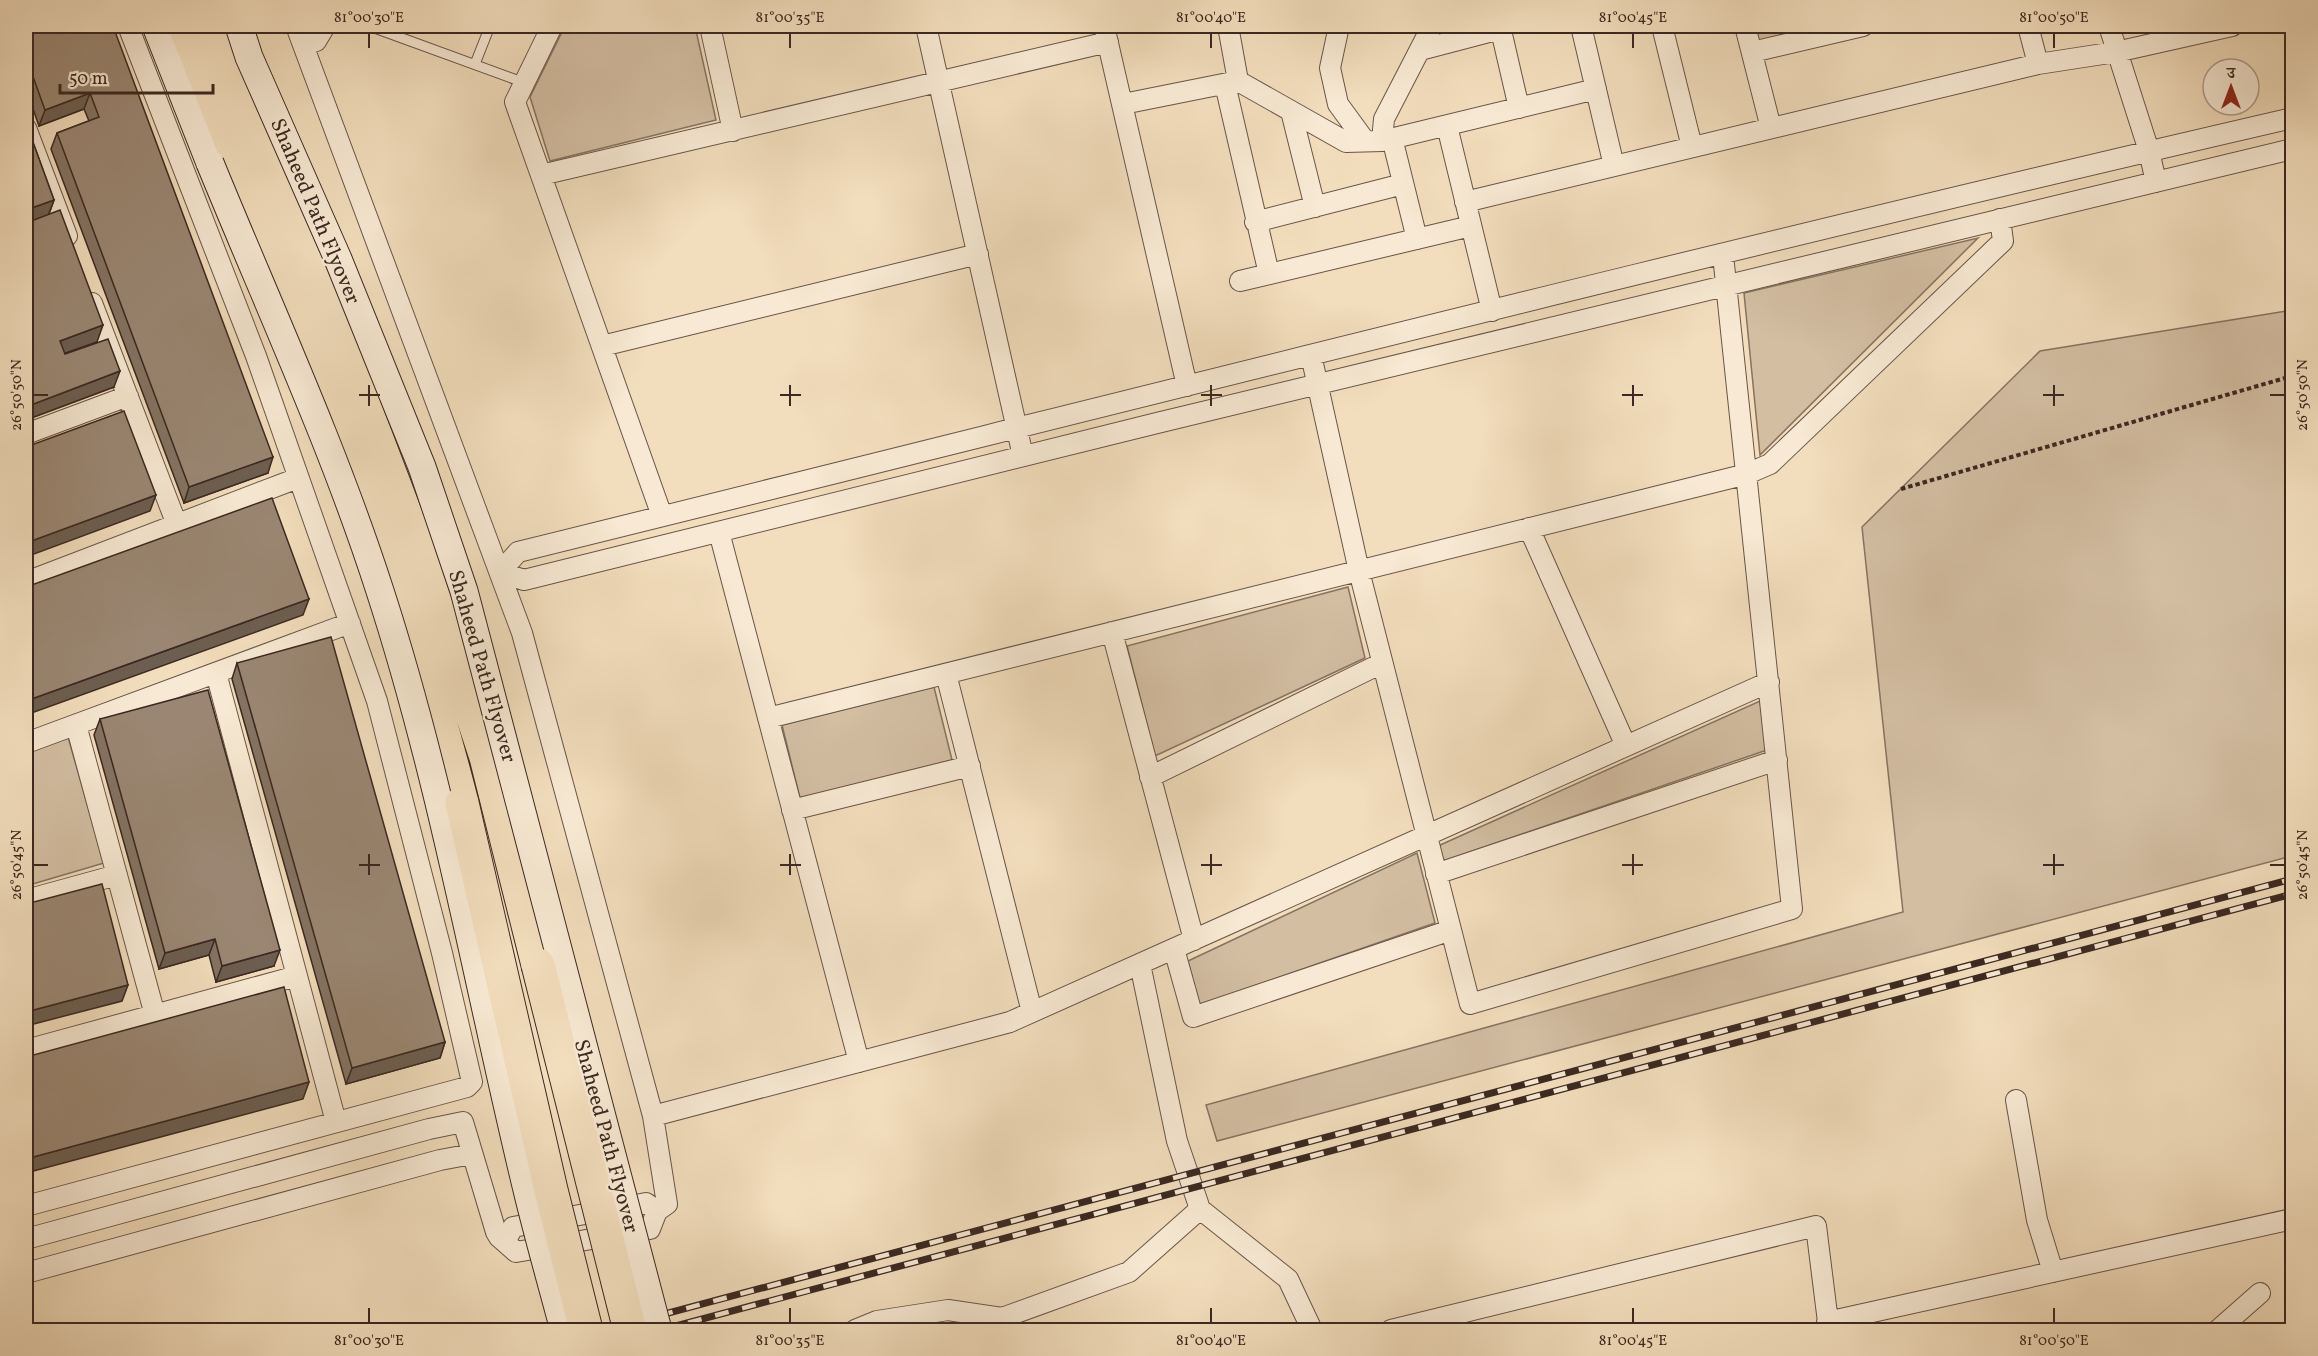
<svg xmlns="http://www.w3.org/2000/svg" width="2318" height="1356" font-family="Vollkorn,'Noto Serif Devanagari',serif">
<rect width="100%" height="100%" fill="#f2ddbc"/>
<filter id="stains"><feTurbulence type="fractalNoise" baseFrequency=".00333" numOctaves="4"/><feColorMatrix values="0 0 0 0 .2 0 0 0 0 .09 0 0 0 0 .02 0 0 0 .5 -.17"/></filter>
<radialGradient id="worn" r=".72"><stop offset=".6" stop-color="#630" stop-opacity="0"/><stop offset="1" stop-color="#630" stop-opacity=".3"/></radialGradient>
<path fill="#d3bea2" stroke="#877362" stroke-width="1.5" d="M565,26H695L716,120L550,161L530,97Z
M1755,26H1826L1759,41Z
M1978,238L1760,455L1744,293Z
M2292,310V856L1217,1141L1206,1105L1903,912L1862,527L2040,351Z
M1348,587L1365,658L1155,756L1127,646Z
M934,687L952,760L800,798L782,725Z
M1760,701L1767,750L1443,861L1438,846Z
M68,737L104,863L26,886V753Z
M1417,853L1435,923L1199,1005L1188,961Z"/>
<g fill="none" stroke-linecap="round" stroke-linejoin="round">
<defs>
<path id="lane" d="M369,26L525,83
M475,64L490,26"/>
<path id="street" d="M552,26L515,102L662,516
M710,26L733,131
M926,26L1023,456
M1104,26L1187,386
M1228,26L1238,81
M1339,26L1330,68L1338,104L1365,141
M1500,26L1519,108
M1581,26L1614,166
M1662,26L1692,147
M1745,26L1771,128
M2028,26L2038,64
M2109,26L2149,151L2156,182
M305,45L316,41L325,26
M1420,50L1500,29
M1752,52L1863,26
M1225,84L1269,274
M1123,104L1238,81L1346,142L1382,141L1596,89
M1291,111L1315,207
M2292,118C1699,255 1109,406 518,552L500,572L524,580L1157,423L2292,149
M1447,126L1492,311
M26,128L67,236
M1392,138L1417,239
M1382,141L1384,119L1432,26
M541,175L1108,42
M1465,202L2038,64L2116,52L2232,26
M1255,222L1403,184
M1240,281L1471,226
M92,303L177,525
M602,346L978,254
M1311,355L1359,571L1470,1004L1792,909L1723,255
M26,434L128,396
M1529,528L1626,746
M719,532L859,1062
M26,582L298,478
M1112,632L1194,940
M216,673L336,1122
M946,674L1032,1012
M768,718L1747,474L1770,464L2003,241L2000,219
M76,725L155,1015
M26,743L350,623
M1150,777L1382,663
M792,810L970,766
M1436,874L1777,760
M26,900L117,875
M1174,949L1193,1017L1451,930
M1140,964L1177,1141L1200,1209L1288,1279L1312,1330
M26,1050L297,976
M2016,1100L2037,1220L2053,1272
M653,1116L1010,1022L1769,682
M26,1206L467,1087L472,1082L442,953L377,701L256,356L128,26
M26,1239L429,1129L463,1122L496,1232L499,1237L516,1252L650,1229L657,1211L667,1204L653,1116L522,633L296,26
M505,1242L513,1227L646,1203L657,1211
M26,1273L440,1160L472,1154
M1827,1322L2292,1219
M855,1330L877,1321L948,1310L1002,1318L1129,1272L1200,1209
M1391,1330L1816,1226L1829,1330
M2218,1330L2260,1293"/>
<path id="secondary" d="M156,26L210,163"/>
<path id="highway" d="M185,26C286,281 394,536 462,803
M220,26L412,531L486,757L538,965"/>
</defs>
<use href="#lane" stroke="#695548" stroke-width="11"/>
<use href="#street" stroke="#695548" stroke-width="22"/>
<use href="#secondary" stroke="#3b2821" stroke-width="29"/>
<use href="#highway" stroke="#3b2821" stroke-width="35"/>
<path stroke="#3b2821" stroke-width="4" stroke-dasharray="4.5 3" stroke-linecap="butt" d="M1901,489L2292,376"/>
<use href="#lane" stroke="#f7e9d3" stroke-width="9"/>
<use href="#street" stroke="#f7e9d3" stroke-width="20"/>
<use href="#secondary" stroke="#f7e9d3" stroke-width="27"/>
<use href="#highway" stroke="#f2ddbc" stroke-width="33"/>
<defs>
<path id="rail" d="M605,1330L2292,879
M661,1330L2292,894"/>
</defs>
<use href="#rail" stroke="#3b2821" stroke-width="7"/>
<use href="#rail" stroke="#f7e9d3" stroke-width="4.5" stroke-dasharray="14" stroke-linecap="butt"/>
<defs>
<path id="secondary-bridge" d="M239,26L249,57L338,259L422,467L464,591L658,1330
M210,163C268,305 333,445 380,591C444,788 479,993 528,1194C539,1239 552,1285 564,1330"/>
<path id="highway-bridge" d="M462,803L551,1190L586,1330
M538,965L630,1330"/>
</defs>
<use href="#secondary-bridge" stroke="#3b2821" stroke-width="29" stroke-linecap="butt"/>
<use href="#highway-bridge" stroke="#3b2821" stroke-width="35" stroke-linecap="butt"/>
<use href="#secondary-bridge" stroke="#f7e9d3" stroke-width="27"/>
<use href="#highway-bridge" stroke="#f2ddbc" stroke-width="33"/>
</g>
<path fill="#847362" stroke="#3b2821" stroke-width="1.5" d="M26,26H60L268,473L184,503L51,149L57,133L89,121L84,109L39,126L26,89Z
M26,123L54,200L49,214L97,342L64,354L114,387L26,420Z
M237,663L445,1042L440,1058L346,1084L232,679Z
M100,719L274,966L216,982L209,955L159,969L94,735Z"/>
<path fill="#6c5e50" stroke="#3b2821" stroke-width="1.5" d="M90,93L84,109L39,126L45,110Z
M54,200L48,216L26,224V210Z
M103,325L97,342L54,357L60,341Z
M120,371L114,387L26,420L31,405Z
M273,457L268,473L184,503L189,487Z
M156,495L150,511L26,557V543Z
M309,599L303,615L26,715V701Z
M215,939L209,955L159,969L165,953Z
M280,950L274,966L216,982L222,966Z
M128,985L122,1001L26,1026V1012Z
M445,1042L440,1058L346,1084L352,1068Z
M309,1082L303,1099L26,1173V1159Z"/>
<path fill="#9a8672" stroke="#3b2821" stroke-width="1.5" d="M26,26H60L62,30L74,26H113L273,457L189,487L57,133L99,117L90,93L45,110L26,57Z
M26,123L54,200L26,210Z
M60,210L103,325L60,341L65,354L108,339L120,371L31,405L26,391V223Z
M124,411L156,495L26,543V447Z
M272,498L309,599L26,701V587Z
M331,637L445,1042L352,1068L237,663Z
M208,690L280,950L222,966L215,939L165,953L100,719Z
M102,884L128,985L26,1012V904Z
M284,987L309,1082L26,1159V1057Z"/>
<path fill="none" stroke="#3b2821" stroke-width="2" d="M369,33V48M790,33V48M1211,33V48M1633,33V48M2054,33V48M369,385V406M790,385V406M1211,385V406M1633,385V406M2054,385V406M33,395H48M359,395H380M780,395H801M1201,395H1222M1622,395H1643M2043,395H2064M2270,395H2285M369,854V875M790,854V875M1211,854V875M1633,854V875M2054,854V875M33,865H48M359,865H380M780,865H801M1201,865H1222M1622,865H1643M2043,865H2064M2270,865H2285M369,1308V1323M790,1308V1323M1211,1308V1323M1633,1308V1323M2054,1308V1323"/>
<g text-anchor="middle" stroke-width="5" stroke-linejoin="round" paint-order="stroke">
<g font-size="21" fill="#3b2821" stroke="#f7e9d3">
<text transform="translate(316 211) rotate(67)" y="7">Shaheed Path Flyover</text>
<text transform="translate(483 666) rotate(74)" y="7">Shaheed Path Flyover</text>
<text transform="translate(607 1136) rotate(75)" y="7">Shaheed Path Flyover</text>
</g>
</g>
<rect width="2318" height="1356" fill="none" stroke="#f2ddbc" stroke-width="66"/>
<g transform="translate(2231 87)"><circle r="28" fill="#f7e9d3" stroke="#ac9c8c" stroke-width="1.5"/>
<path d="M0-4.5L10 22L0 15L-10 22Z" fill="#8f2418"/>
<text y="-9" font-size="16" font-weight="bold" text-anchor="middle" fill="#3b2821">उ</text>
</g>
<path d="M60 84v9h153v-9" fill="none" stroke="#3b2821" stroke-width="3"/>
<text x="69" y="84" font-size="18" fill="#3b2821" stroke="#f7e9d3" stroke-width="4.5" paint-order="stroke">50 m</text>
<rect x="33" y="33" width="2252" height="1290" fill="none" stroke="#3b2821" stroke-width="2"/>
<g font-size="15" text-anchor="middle" fill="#3b2821">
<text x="369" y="22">81°00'30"E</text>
<text x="790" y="22">81°00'35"E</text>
<text x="1211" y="22">81°00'40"E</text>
<text x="1633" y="22">81°00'45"E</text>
<text x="2054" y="22">81°00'50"E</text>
<text transform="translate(16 395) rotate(-90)" y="5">26°50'50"N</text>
<text transform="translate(2302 395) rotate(-90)" y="5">26°50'50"N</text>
<text transform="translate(16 865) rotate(-90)" y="5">26°50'45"N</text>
<text transform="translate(2302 865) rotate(-90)" y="5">26°50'45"N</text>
<text x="369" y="1345">81°00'30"E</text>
<text x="790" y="1345">81°00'35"E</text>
<text x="1211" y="1345">81°00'40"E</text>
<text x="1633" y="1345">81°00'45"E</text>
<text x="2054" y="1345">81°00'50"E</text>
</g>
<rect width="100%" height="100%" filter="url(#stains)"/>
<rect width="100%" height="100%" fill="url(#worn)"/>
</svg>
